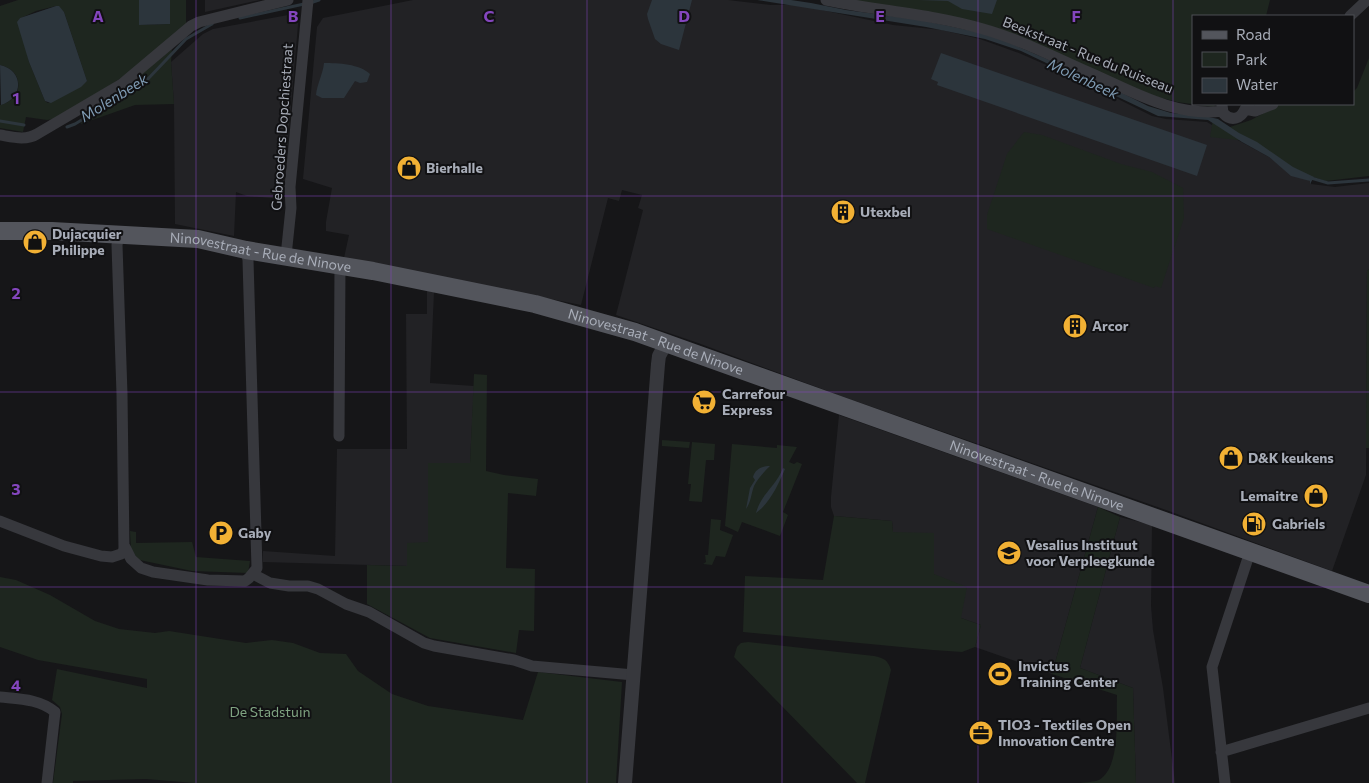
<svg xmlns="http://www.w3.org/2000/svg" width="1369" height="783" font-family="Commissioner,sans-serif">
<rect width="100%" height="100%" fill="#161618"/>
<path fill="#222225" d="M205,0H260L205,12Z
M413,0H728L771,5H798L893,25L942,30L980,39L1019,53L1076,78L1152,116L1166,119L1207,122L1225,133L1269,157L1291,174L1311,181V184L1335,187L1369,183V269L1367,271L1366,475L1332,571L1166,510L841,396L698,343L616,315L643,210L638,208L642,195L622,190L619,201L608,198L581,305L344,258L349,235L326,231V222L332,188L303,179L317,27L323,18Z
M299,13L283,199L247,196L236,192L234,236L175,224L174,104L171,62L203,34L213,29Z
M427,290L434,292L430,383L474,386L470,463H428V542L407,566L263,562V551L335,556L337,449H407L406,314H427Z
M839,415L1098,507L1052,674L975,647L981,625L961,618L934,574L893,532L892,521L834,516L831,507V497Z
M1120,517L1152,525L1151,606L1153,630L1163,688L1175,783H1136L1133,688L1080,668Z"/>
<path fill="#1e261f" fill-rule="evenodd" d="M18,0H139V25L170,24V0H186V25L139,66L61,118L47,120L26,117L23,132L0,128V105C24,100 25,70 0,65V6ZM56,6L64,12L87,81L48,103L45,101L29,62L19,19L36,11Z
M849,0H1270L1266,16H1193V104H1215L1214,107L1177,102L1154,96L988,26Z
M172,49L171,62L174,104L135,105L81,124L84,113L136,78Z
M1369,58V176L1326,181L1295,172L1248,141L1210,137L1213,119L1230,127L1251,120L1281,104H1353V92L1357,88Z
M1024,132L1042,135L1121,164L1152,172L1183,188L1184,218L1161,288L1155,286L1154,288L987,229V215L1007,154Z
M1369,269V448H1366V429L1367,271Z
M474,374L487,375L486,471L504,475L538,479L536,496L508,493L506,568L535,569L534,631L519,630L516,653L430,638L367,604V565L407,566V543L428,542V463H470Z
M662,440L690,442L689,448L662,446Z
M692,442L715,444L714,460H706L702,502L689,501L691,484H688Z
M732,444L777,448V445L797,447L789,462L794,464L797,462L802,464L783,512L788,515L780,536L742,522L738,532L725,526Z
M1098,507L1120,517L1080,668L1133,688L1136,783H1080C1085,782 1094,782 1099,780C1121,767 1116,717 1117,695L1052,674Z
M834,516L892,521L893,532L934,533V574L967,587L961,618L981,625L975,647L962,652L933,650L743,632L745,576L823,580Z
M711,519L721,520L720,530L733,535L725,557L716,556L712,565L703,564L706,562L705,555H708Z
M130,531L136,532V543L192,542L196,557L250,561L248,573L192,571L135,559L131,550Z
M0,577L16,580L50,595L95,621L119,629L155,633L169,631L246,643L272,640L293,643L320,653L346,654L358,671L392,694L428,706L523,720L538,672L622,682L616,783H194L146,779L73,781V783H53L62,714L60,707L52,700L57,669L147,688V679L38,660L0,647Z
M748,642L874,656C884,658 888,660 891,670L865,783H857L734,657L737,647L741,643Z"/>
<path fill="#2c353c" d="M139,0H170V24L139,25Z
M652,0H692L679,50L661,44L655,39L648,19L647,14Z
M757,0H791L811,3L846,10L921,20L991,35L1098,81L1148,106L1171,113L1200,115L1218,119L1239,133L1257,142L1293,167L1314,177L1310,184V181L1291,176L1269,157L1242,142L1208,120L1158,116L1021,51L985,39L926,27Z
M919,0H997L992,14L962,9L948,1Z
M56,6H59L64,12L87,81L81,87L51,103L45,101L29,62L17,22L20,18Z
M941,53L1207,145L1197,176L937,85L938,82L931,79Z
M324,63C338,63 360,64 370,74L367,82L360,83L355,81L344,98H322L316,95C317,84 323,74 324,63Z
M0,65C24,70 24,98 1,105Z
M770,466C764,472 758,478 754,486C751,494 751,502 746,509L750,488L755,480L753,477C755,469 762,466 770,466Z
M783,468L785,469C778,485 770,503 756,513C761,494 776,486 783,468Z"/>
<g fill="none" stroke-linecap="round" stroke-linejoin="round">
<path stroke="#2c353c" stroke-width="3" d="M310,3L319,0
M240,18L304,4
M0,121L24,125
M67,127L75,124L146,81L186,39L212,24
M1311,178L1328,183L1369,180"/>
<path stroke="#37383d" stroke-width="11" d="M826,0C879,11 932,14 983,29C1022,40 1058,59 1095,75C1135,93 1177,117 1222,111
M1350,16L1367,0
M1222,105L1223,113C1231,122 1241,119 1245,109
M1245,109L1255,111L1273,104
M0,135C12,137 26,141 37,134L122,84L191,26L199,22L288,0
M286,256L291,208L290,187L308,0
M339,436L340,265
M0,521L64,546L101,556L112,557L121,554L124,550L122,394L117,245L119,234
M125,547L131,559L141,568L153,572L208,580L245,581L249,578L257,568L248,260L246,250
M253,574L270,583L289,586H308L318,589L346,604L369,612L424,643L434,646L514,660L532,666L634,675
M0,697C19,699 40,699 55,712L47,783
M1221,752L1369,708
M1225,783L1212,667L1250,552"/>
<path stroke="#37383d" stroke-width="14" d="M625,783L658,364L659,356L666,343"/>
<path stroke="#53555c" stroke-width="18" id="s1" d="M0,231H52L198,239L246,250L373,271L535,304L635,332L702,356L1369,594"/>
</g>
<path fill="none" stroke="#8446be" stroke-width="1" stroke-opacity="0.55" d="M196,0V783M391,0V783M587,0V783M782,0V783M978,0V783M1173,0V783M0,196H1369M0,392H1369M0,587H1369"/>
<defs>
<symbol id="shop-disc" viewBox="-11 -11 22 22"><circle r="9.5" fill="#f2b134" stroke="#111113"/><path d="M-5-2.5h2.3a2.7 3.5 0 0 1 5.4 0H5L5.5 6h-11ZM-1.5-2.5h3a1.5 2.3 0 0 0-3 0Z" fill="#111"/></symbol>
<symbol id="building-disc" viewBox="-11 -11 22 22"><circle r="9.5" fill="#f2b134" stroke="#111113"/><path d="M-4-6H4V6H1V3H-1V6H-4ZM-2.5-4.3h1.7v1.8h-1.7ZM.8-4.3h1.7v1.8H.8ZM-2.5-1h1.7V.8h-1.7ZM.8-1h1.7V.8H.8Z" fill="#111"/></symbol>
<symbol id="supermarket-disc" viewBox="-11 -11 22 22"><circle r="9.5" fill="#f2b134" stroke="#111113"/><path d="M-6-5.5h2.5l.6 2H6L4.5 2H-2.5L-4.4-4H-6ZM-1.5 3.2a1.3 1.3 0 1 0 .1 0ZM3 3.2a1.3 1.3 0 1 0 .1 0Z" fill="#111"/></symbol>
<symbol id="fuel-disc" viewBox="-11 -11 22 22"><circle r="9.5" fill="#f2b134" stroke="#111113"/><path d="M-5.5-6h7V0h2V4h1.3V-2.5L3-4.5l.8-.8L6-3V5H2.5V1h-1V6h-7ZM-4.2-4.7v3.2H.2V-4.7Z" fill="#111"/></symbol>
<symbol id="parking-disc" viewBox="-11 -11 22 22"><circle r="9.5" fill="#f2b134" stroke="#111113"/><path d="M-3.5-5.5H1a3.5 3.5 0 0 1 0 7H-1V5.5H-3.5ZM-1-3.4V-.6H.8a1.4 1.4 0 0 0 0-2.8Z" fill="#111"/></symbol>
<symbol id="university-disc" viewBox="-11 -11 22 22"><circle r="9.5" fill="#f2b134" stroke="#111113"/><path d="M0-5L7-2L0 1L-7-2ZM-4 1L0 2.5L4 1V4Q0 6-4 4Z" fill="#111"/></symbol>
<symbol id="stadium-disc" viewBox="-11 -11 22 22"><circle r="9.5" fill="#f2b134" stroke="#111113"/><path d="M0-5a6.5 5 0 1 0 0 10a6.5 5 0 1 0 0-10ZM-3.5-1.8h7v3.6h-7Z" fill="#111"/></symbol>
<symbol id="office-disc" viewBox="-11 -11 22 22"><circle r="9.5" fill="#f2b134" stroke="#111113"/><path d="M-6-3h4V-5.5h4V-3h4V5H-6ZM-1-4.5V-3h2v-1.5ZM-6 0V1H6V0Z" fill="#111"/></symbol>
</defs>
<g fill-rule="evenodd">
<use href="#shop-disc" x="395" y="154" width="28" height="28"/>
<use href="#building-disc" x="829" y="198" width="28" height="28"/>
<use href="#shop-disc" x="21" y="228" width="28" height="28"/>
<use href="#building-disc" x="1061" y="312" width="28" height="28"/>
<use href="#supermarket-disc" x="690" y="388" width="28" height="28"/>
<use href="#shop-disc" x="1217" y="444" width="28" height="28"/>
<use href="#shop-disc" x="1302" y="482" width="28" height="28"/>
<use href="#fuel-disc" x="1240" y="510" width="28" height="28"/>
<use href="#parking-disc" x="207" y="519" width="28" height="28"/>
<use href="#university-disc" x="995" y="539" width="28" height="28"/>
<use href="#stadium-disc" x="986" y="660" width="28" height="28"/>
<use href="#office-disc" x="967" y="719" width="28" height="28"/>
</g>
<g text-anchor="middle" stroke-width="4" stroke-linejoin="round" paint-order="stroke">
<g font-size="14" fill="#a8adb8" stroke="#111113">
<text transform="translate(1088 55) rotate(22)" y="5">Beekstraat - Rue du Ruisseau</text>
<text transform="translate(282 127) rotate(-86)" y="5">Gebroeders Dopchiestraat</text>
<text dy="5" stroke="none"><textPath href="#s1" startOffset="262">Ninovestraat - Rue de Ninove</textPath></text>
<text dy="5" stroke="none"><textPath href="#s1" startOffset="668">Ninovestraat - Rue de Ninove</textPath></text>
<text dy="5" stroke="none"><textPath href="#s1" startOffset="1072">Ninovestraat - Rue de Ninove</textPath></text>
</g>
<g font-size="14" font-weight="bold" fill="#a8adb8" stroke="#111113" text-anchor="start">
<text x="426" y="173">Bierhalle</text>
<text x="860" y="217">Utexbel</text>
<text x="52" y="239">Dujacquier<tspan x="52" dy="16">Philippe</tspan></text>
<text x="1092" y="331">Arcor</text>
<text x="722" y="399">Carrefour<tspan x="722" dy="16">Express</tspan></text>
<text x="1248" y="463">D&amp;K keukens</text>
<text x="1298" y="501" text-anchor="end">Lemaitre</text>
<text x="1272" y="529">Gabriels</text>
<text x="238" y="538">Gaby</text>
<text x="1026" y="550">Vesalius Instituut<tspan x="1026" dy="16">voor Verpleegkunde</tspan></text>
<text x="1018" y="671">Invictus<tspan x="1018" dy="16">Training Center</tspan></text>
<text x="998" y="730">TIO3 - Textiles Open<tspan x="998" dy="16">Innovation Centre</tspan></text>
</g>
<g font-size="14" fill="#7fa381" stroke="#111113">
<text x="270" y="717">De Stadstuin</text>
</g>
<g font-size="15" font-style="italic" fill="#7f9bb3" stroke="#111113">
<text transform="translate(1083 79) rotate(25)" y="5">Molenbeek</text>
<text transform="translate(114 98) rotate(-32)" y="5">Molenbeek</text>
</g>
</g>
<g font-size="16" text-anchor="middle" font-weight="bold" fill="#8446be" stroke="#111113" stroke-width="4" stroke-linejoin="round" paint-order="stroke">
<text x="98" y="22">A</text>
<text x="293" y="22">B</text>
<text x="489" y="22">C</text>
<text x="684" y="22">D</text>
<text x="880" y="22">E</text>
<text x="1076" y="22">F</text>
<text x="16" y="104">1</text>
<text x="16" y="299">2</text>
<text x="16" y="495">3</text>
<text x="16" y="691">4</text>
</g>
<rect x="1192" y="15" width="162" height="90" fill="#111113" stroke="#4d4f55"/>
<rect x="1202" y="31" width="25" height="8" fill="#53555c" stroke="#4d4f55"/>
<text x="1236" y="40" font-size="15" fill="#a8adb8">Road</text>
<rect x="1202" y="52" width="25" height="15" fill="#1e261f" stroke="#4d4f55"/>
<text x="1236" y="65" font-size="15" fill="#a8adb8">Park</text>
<rect x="1202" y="78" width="25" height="15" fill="#2c353c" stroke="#4d4f55"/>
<text x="1236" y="90" font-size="15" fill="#a8adb8">Water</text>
</svg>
